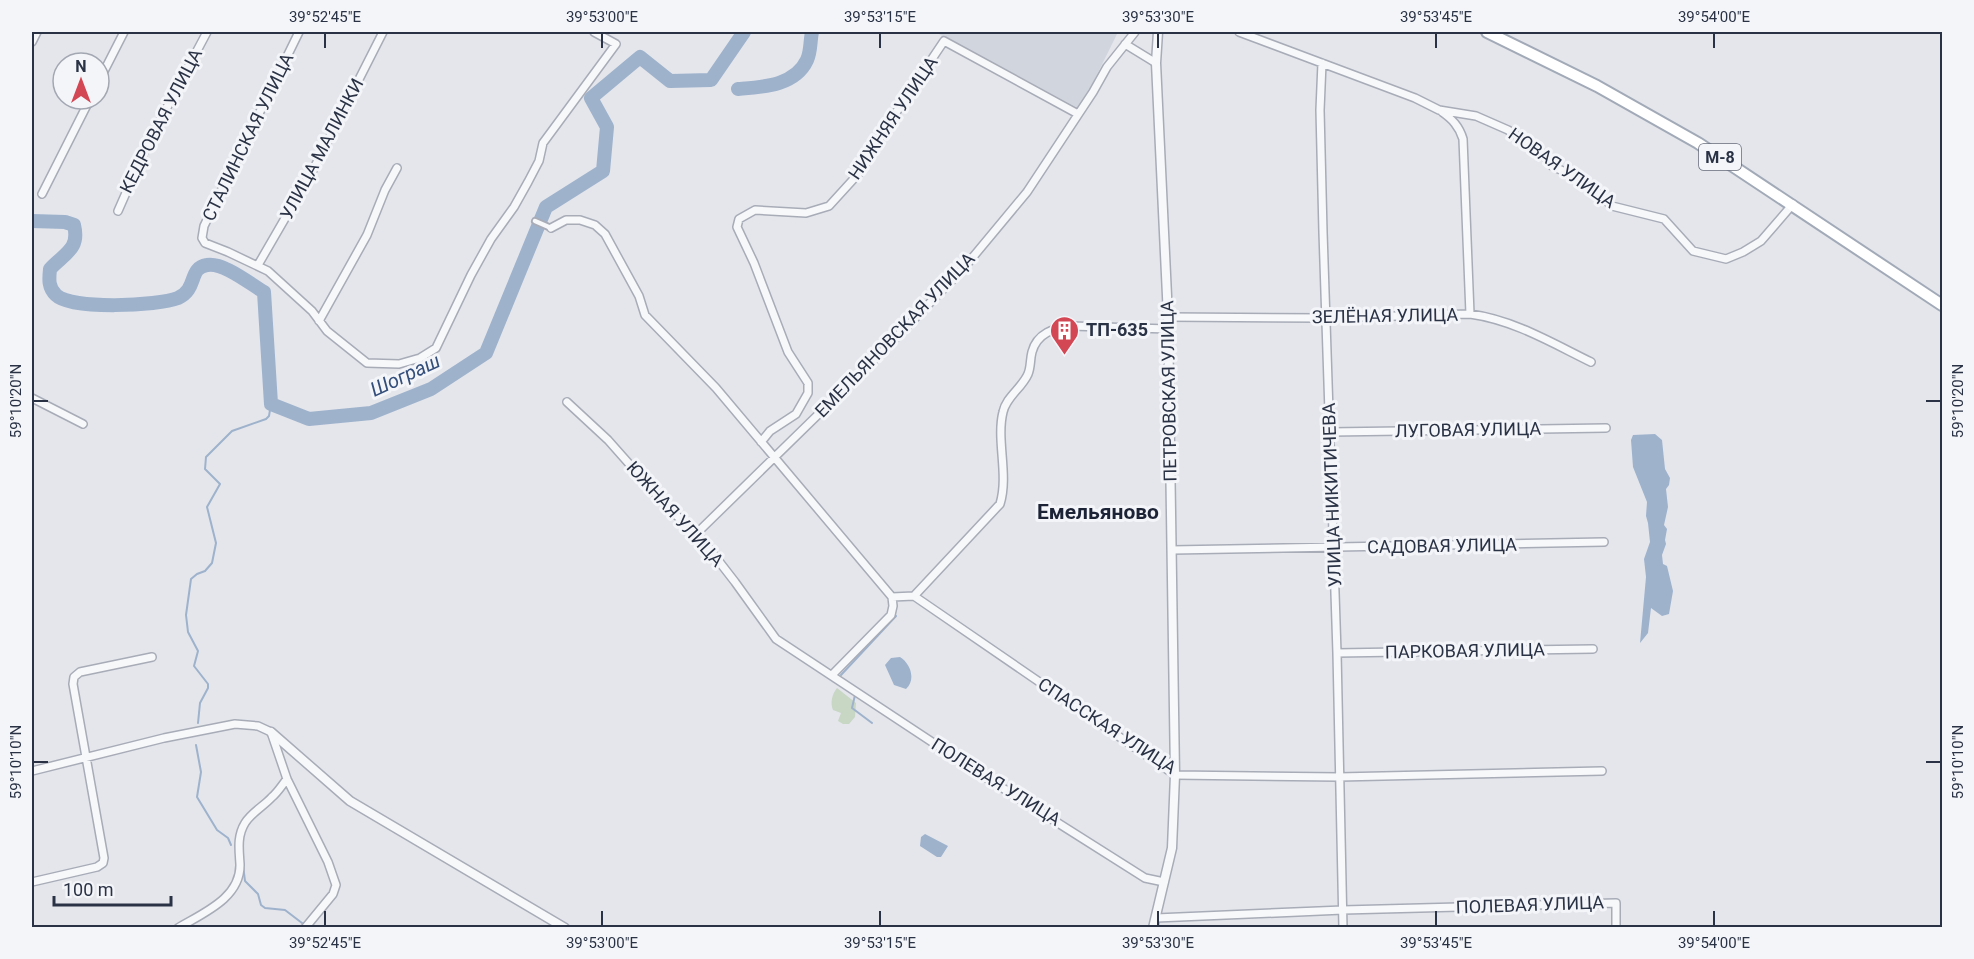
<svg xmlns="http://www.w3.org/2000/svg" width="1974" height="959" font-family="Roboto,sans-serif">
<rect width="100%" height="100%" fill="#e4e6ec"/>
<path fill="#d1d5de" d="M935,32H1118L1080,109Z"/>
<path fill="#c8d6c4" d="M837,688L856,703L855,717L849,724H843L838,721L841,713L833,710C830,703 832,694 837,688Z"/>
<path fill="#9eb2cc" d="M1655,434L1662,440L1665,469L1670,478L1669,485L1666,489L1668,507L1664,525L1667,529L1665,540L1666,544L1662,555L1663,564L1667,566L1673,591L1669,614L1662,616L1651,608L1648,633L1640,643L1646,577L1644,559L1650,542L1648,523L1646,516L1647,502L1633,467L1631,440L1633,435Z
M900,657C911,664 916,680 906,689L894,685L885,665L891,658Z
M925,834L948,846L941,857H937L920,846L921,837Z"/>
<g fill="none" stroke-linecap="round" stroke-linejoin="round">
<path stroke="#9eb2cc" stroke-width="2" d="M841,675L896,616
M855,695L852,708L872,723
M198,723L200,703L208,688V684L194,666L198,651L188,632L186,615L191,579L197,574L205,571L212,563L216,543L207,507L220,484L205,469L206,457L232,431L266,419L269,416L271,404
M196,745L201,772L197,797L217,830L228,838L231,845
M243,865L245,881L258,894L261,905L265,908L285,910L302,923"/>
<path stroke="#9eb2cc" stroke-width="14" d="M738,89C762,87 795,86 807,60C811,52 810,41 812,32
M32,221L65,222L74,225C80,249 65,253 50,269C49,279 48,287 56,295C71,310 158,306 178,298C198,289 188,268 207,265C223,262 249,283 264,292L271,404L309,419L371,413L431,389L486,353L546,207L603,171L607,127L591,98L640,57L670,81L711,80L744,32"/>
<defs>
<path id="pedestrian" d="M535,221L551,228"/>
<path id="minor" d="M299,32L204,226L202,238L205,243L228,252L268,271L312,311L327,331L367,363L399,364L420,358L436,348L471,275L491,239L514,207L528,182L539,161L543,143L616,44L594,32
M1239,32L1415,98L1439,110L1476,116L1508,130L1542,153L1552,166L1585,181L1612,206L1664,219L1693,251L1726,259L1743,252L1761,241L1793,204
M32,42L37,32
M1125,44L1156,63
M1322,63L1320,110L1323,232L1337,653L1343,928
M99,81L124,32
M1442,112C1452,119 1459,126 1463,139L1470,314
M42,194L90,99
M118,211L147,145L207,32
M551,228L566,220H580L595,225L605,234L639,296L645,315L716,388L892,597L914,596L1175,775L1339,777L1602,771
M258,265L313,170L383,32
M1168,317L1325,318L1470,314C1514,320 1552,343 1591,362
M319,321L367,235L385,190L397,168
M32,398L83,424
M567,402L608,440L670,510L697,533L735,582L776,639L982,775L1145,878L1164,882
M1330,432L1606,428
M761,442L770,431L796,414L808,393V383L788,352L754,263L737,227L739,219L755,210L806,213L829,206L860,172L887,126L944,41L1078,114
M697,533L874,360L963,269L1027,192L1093,92L1107,67L1135,32
M1172,550L1604,542
M914,596L1000,504C1009,475 996,440 1003,412C1006,397 1022,388 1028,374C1031,367 1030,359 1032,352C1037,333 1054,328 1071,326L1168,329
M1337,653L1593,649
M832,675L891,615L893,606L892,597
M32,771L164,738L235,724L258,726L271,732L287,779L328,862L336,885L333,894L305,928
M32,882L97,867L103,863L104,858L73,684L74,677L80,672L152,657
M1156,918L1343,910L1616,903V928
M178,928C203,913 241,898 240,864C239,849 237,836 245,823C252,812 264,806 272,797C278,792 282,785 287,779"/>
<path id="tertiary" d="M271,732L350,801L565,928
M1153,928L1172,848L1175,775L1168,317L1156,63L1158,32"/>
<path id="primary" d="M1487,32L1597,86L1698,143L1942,305"/>
</defs>
<use href="#pedestrian" stroke="#a8acb7" stroke-width="8"/>
<use href="#minor" stroke="#a8acb7" stroke-width="10"/>
<use href="#tertiary" stroke="#a8acb7" stroke-width="11"/>
<use href="#primary" stroke="#a2aab8" stroke-width="14"/>
<use href="#pedestrian" stroke="#f7f8fa" stroke-width="4.5"/>
<use href="#minor" stroke="#f7f8fa" stroke-width="7"/>
<use href="#tertiary" stroke="#f7f8fa" stroke-width="8"/>
<use href="#primary" stroke="#fff" stroke-width="10"/>
</g>
<path fill="none" stroke="#2a3245" stroke-width="2" d="M325,33V48M602,33V48M880,33V48M1158,33V48M1436,33V48M1714,33V48M33,401H48M1926,401H1941M33,762H48M1926,762H1941M325,911V926M602,911V926M880,911V926M1158,911V926M1436,911V926M1714,911V926"/>
<defs>
<symbol id="building-pin" viewBox="-11 -11 22 30"><path d="M0 17L-7.5 6A9.5 9.5 0 1 1 7.5 6Z" fill="#d34653" stroke="#f4f5f9"/><path d="M-4-6H4V6H1V3H-1V6H-4ZM-2.5-4.3h1.7v1.8h-1.7ZM.8-4.3h1.7v1.8H.8ZM-2.5-1h1.7V.8h-1.7ZM.8-1h1.7V.8H.8Z" fill="#fff"/></symbol>
</defs>
<g fill-rule="evenodd">
<use href="#building-pin" x="1048" y="314" width="33" height="45"/>
</g>
<g text-anchor="middle" stroke-width="6" stroke-linejoin="round" paint-order="stroke">
<rect fill="#f4f5f9" stroke="#676c7b" stroke-width="1.5" x="1699" y="144" width="42" height="26" rx="4.5"/>
<g font-size="16" font-weight="bold" fill="#2a3245">
<text x="1720" y="163">М-8</text>
</g>
<g font-size="18" fill="#2a3245" stroke="#f4f5f9">
<text transform="translate(893 118) rotate(-56)" y="6">НИЖНЯЯ УЛИЦА</text>
<text transform="translate(161 121) rotate(-63)" y="6">КЕДРОВАЯ УЛИЦА</text>
<text transform="translate(248 137) rotate(-64)" y="6">СТАЛИНСКАЯ УЛИЦА</text>
<text transform="translate(322 149) rotate(-62)" y="6">УЛИЦА МАЛИНКИ</text>
<text transform="translate(1562 168) rotate(35)" y="6">НОВАЯ УЛИЦА</text>
<text transform="translate(1385 316) rotate(-1)" y="6">ЗЕЛЁНАЯ УЛИЦА</text>
<text transform="translate(895 335) rotate(-46)" y="6">ЕМЕЛЬЯНОВСКАЯ УЛИЦА</text>
<text transform="translate(1169 391) rotate(-91)" y="6">ПЕТРОВСКАЯ УЛИЦА</text>
<text transform="translate(1468 430) rotate(-1)" y="6">ЛУГОВАЯ УЛИЦА</text>
<text transform="translate(1332 495) rotate(-92)" y="6">УЛИЦА НИКИТИЧЕВА</text>
<text transform="translate(675 514) rotate(48)" y="6">ЮЖНАЯ УЛИЦА</text>
<text transform="translate(1442 546) rotate(-1)" y="6">САДОВАЯ УЛИЦА</text>
<text transform="translate(1465 651) rotate(-1)" y="6">ПАРКОВАЯ УЛИЦА</text>
<text transform="translate(1107 726) rotate(33)" y="6">СПАССКАЯ УЛИЦА</text>
<text transform="translate(996 782) rotate(32)" y="6">ПОЛЕВАЯ УЛИЦА</text>
<text transform="translate(1530 905) rotate(-2)" y="6">ПОЛЕВАЯ УЛИЦА</text>
</g>
<g font-size="18" font-weight="bold" fill="#2a3245" stroke="#f4f5f9" text-anchor="start">
<text x="1086" y="336">ТП-635</text>
</g>
<g font-size="20" font-style="italic" fill="#334e7b" stroke="#f4f5f9">
<text transform="translate(405 375) rotate(-25)" y="7">Шограш</text>
</g>
<g font-size="21" font-weight="bold" fill="#1c2336" stroke="#f4f5f9">
<text x="1098" y="519">Емельяново</text>
</g>
</g>
<rect width="1974" height="959" fill="none" stroke="#f4f5f9" stroke-width="66"/>
<g transform="translate(81 81)"><circle r="28" fill="#f4f5f9" stroke="#a3a7b1" stroke-width="1.5"/>
<path d="M0-4.5L10 22L0 15L-10 22Z" fill="#d34653"/>
<text y="-9" font-size="16" font-weight="bold" text-anchor="middle" fill="#2a3245">N</text>
</g>
<path d="M54 896v9h117v-9" fill="none" stroke="#2a3245" stroke-width="3"/>
<text x="63" y="896" font-size="18" fill="#2a3245" stroke="#f4f5f9" stroke-width="4.5" paint-order="stroke">100 m</text>
<rect x="33" y="33" width="1908" height="893" fill="none" stroke="#2a3245" stroke-width="2"/>
<g font-size="15" text-anchor="middle" fill="#2a3245">
<text x="325" y="22">39°52'45"E</text>
<text x="602" y="22">39°53'00"E</text>
<text x="880" y="22">39°53'15"E</text>
<text x="1158" y="22">39°53'30"E</text>
<text x="1436" y="22">39°53'45"E</text>
<text x="1714" y="22">39°54'00"E</text>
<text transform="translate(16 401) rotate(-90)" y="5">59°10'20"N</text>
<text transform="translate(1958 401) rotate(-90)" y="5">59°10'20"N</text>
<text transform="translate(16 762) rotate(-90)" y="5">59°10'10"N</text>
<text transform="translate(1958 762) rotate(-90)" y="5">59°10'10"N</text>
<text x="325" y="948">39°52'45"E</text>
<text x="602" y="948">39°53'00"E</text>
<text x="880" y="948">39°53'15"E</text>
<text x="1158" y="948">39°53'30"E</text>
<text x="1436" y="948">39°53'45"E</text>
<text x="1714" y="948">39°54'00"E</text>
</g>
</svg>
